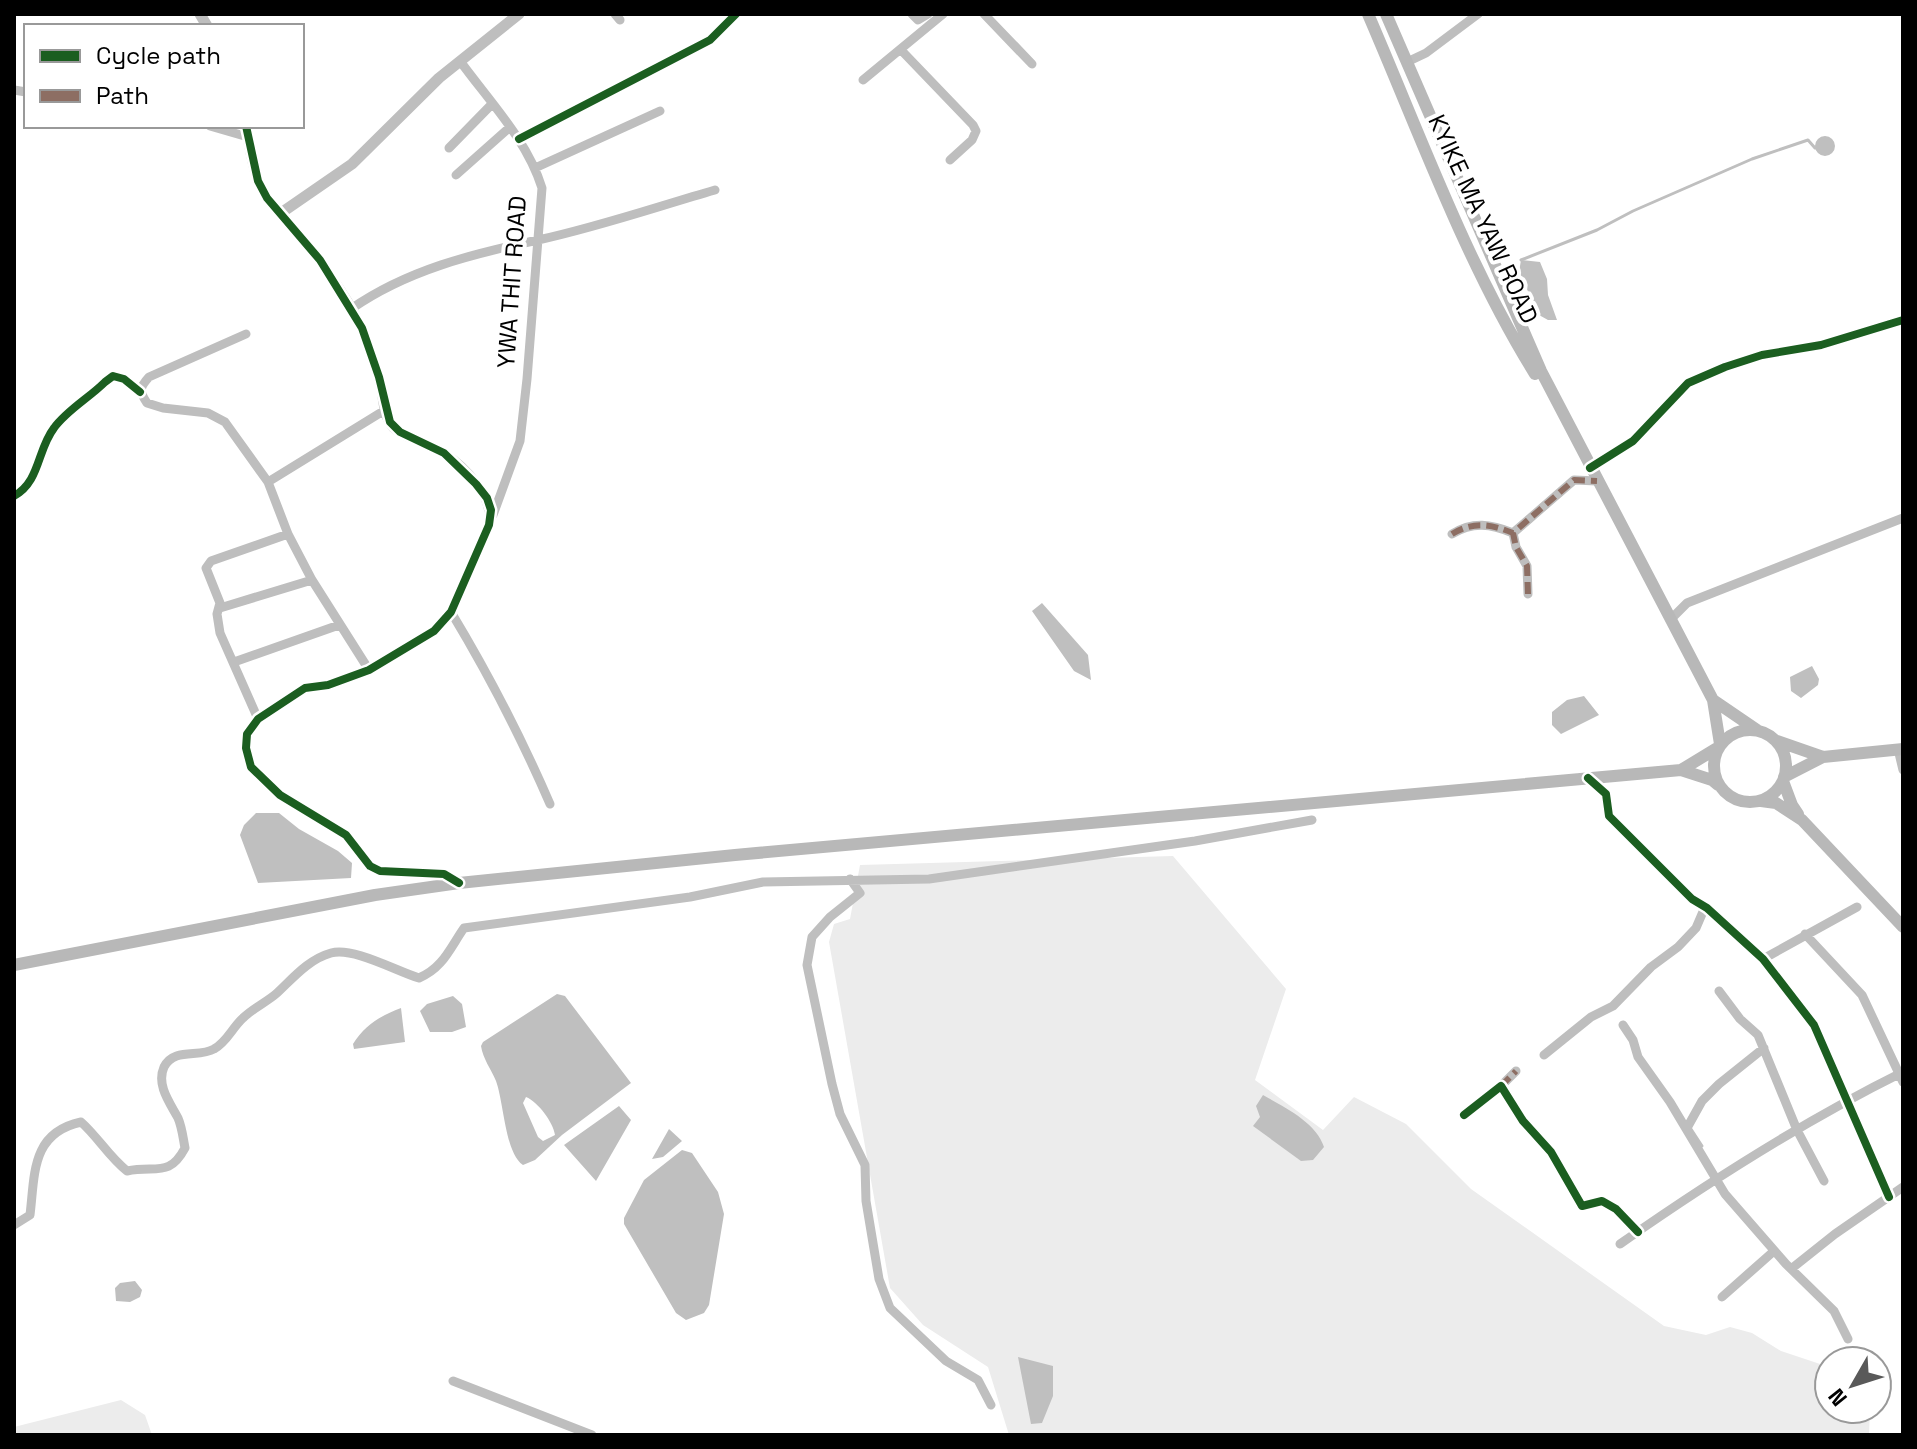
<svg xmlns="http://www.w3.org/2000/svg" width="1917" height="1449" font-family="'Space Grotesk',sans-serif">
<rect width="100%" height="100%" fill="#fff"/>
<path fill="#ececec" d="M1173,856L1286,989L1255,1080L1323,1130L1354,1097L1406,1124L1471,1189L1664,1326L1706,1335L1730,1327L1752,1333L1781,1351L1829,1367V1409H1870L1869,1435H1009L988,1367L923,1325L890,1288L829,942L834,924L850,919L860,865Z
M121,1400L145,1415L152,1435H14V1427Z"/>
<path fill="#bfbfbf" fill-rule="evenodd" d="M1815 146a10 10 0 1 1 20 0a10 10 0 1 1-20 0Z
M1521,260L1540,262L1547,279L1548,295L1557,320H1548L1539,315L1519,272Z
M1042,603L1088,655L1091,680L1074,671L1032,611Z
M1812,666L1819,679L1818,685L1801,698L1791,691L1790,677Z
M1584,696L1599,715L1561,734L1552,725V712L1567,700Z
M256,813H279L299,829L338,851L352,863L351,878L258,883L240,835L244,825Z
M557,994L565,996L631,1083L562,1135L535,1160L523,1165C505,1153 504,1103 496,1081C491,1069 483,1059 481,1046L483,1042ZM526,1097C538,1102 553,1122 555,1135L543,1141L538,1137L523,1103Z
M453,996L462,1004L466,1027L452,1032H430L420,1011L427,1004Z
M401,1008L405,1042L354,1049L353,1044C365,1025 380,1016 401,1008Z
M1263,1095C1284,1107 1316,1122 1324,1147L1313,1160L1301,1161L1253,1126L1260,1117L1256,1106Z
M619,1106L631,1120L596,1181L564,1145Z
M669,1129L682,1141L663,1157L652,1159Z
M682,1150L692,1153L718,1192L724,1214L709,1305L704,1313L686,1320L676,1313L624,1224V1218L644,1180Z
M135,1281L142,1290L140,1297L130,1302L116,1301L115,1288L120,1283Z
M1018,1357L1053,1366V1396L1042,1423L1031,1424Z"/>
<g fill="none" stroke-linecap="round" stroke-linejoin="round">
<path stroke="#bfbfbf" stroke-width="3" d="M1521,260L1597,230L1633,211L1752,159L1808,140L1815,148
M1689,1126L1702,1146"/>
<path stroke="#bfbfbf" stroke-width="9" d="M850,879L860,893L830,917L812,937L807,965L832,1084L840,1114L865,1165L866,1201L879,1279L890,1308L946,1361L978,1380L991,1405
M14,1225L30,1215C35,1174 31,1133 81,1122C98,1137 109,1157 127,1171C156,1165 169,1178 185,1148C183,1138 182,1127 178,1118C170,1103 156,1085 164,1067C174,1047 199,1058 214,1049C227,1042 232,1028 243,1018C253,1008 267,1002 277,993C293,978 309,959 331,953C354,947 396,971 419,978C443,968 450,948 464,928L690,897L763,882L929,879L1195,841L1312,820"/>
<path stroke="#bebebe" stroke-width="9" d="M615,14L620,20
M912,14L918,20L928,14
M984,14L1032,64
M901,50L973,125L976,131L972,140L950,160
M460,61C490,102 527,140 542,188L527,379L520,441L493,515
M1407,62L1426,53L1478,14
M863,80L943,14
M14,90L26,92
M210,126L248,137
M519,139L710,40L736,14
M449,148L492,104
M535,168L660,111
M456,175L510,127
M281,213C311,249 343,286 363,329C369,343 374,360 378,375C383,391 381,415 393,428C406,440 428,443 443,452C468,468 493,496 489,525L451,612L434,631L369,670L328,685L305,688L258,719L247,734L246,748L251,767L280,795L346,835L370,866L380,871L444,874L459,883
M351,309C407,270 472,254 538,240C598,227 656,207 715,190
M246,334L149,377C139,388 139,391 147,403L163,408L208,413L225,422L268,482L288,534L312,580L369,670
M1590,468L1633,441L1688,383L1725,367L1762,355L1821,345L1903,320
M268,482L385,410
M14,496C40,482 37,450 54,428C67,410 89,398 105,382L113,376L124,379L140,392
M1452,534C1473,521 1491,524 1513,533
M1528,594L1527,566L1516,547L1513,533L1574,480L1597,481
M220,608L312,580
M451,612C489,675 521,737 550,804
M1671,619L1687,603L1903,518
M234,662L339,625
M258,719L220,633L217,614L220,603L206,568L211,561L288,534
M1898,749L1903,770
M1588,778L1606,794L1609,816L1692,899L1707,908L1763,959L1814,1025L1889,1197
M1805,934L1862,995L1903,1082
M1763,959L1857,907
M1719,991L1740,1019L1758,1035L1797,1130L1824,1181
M1623,1025L1633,1040L1638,1057L1670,1102L1725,1194L1786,1264L1834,1311L1848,1339
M1544,1055L1591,1017L1613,1006L1651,967L1678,947L1696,928L1705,907
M1501,1086L1516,1071
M1464,1115L1501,1086L1523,1121L1551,1152L1582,1206L1602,1201L1616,1209L1638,1232
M1687,1128L1702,1101L1719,1084L1764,1048
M1620,1244C1710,1181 1804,1121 1903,1072
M1791,1269L1835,1234L1903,1187
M1722,1297L1774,1251
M453,1381L592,1435"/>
<path stroke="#bebebe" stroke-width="11" d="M200,14L207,26
M246,126C252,156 255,193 281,213L352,164L439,78L519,14"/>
<path stroke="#b8b8b8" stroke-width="12" d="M1368,14C1420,134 1466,263 1535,374
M1386,14L1541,371L1713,700L1720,744
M1713,700L1757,730
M1714 766a36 36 0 1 1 72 0a36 36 0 1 1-72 0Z
M1777,741L1823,757
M1681,770L1712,780L1718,785
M1784,777L1823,757L1903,749
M1783,781L1792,805L1798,814
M1761,801L1776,803L1802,820L1903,927
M14,965L375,895L459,883L735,855L1681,770L1719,747"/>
<path stroke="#8d6e63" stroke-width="6" stroke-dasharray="12 6" stroke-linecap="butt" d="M1452,534C1473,521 1491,524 1513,533
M1528,594L1527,566L1516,547L1513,533L1574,480L1597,481
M1501,1086L1516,1071"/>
<defs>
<path id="cycleway" d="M246,126L258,181L267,198L320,260L362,328L379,377L390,422L400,432L444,453L476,484L487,498L491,510L489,525L451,612L434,631L369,670L328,685L305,688L258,719L247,734L246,748L251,767L280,795L346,835L370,866L380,871L444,874L459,883
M519,139L710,40L736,14
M1590,468L1633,441L1688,383L1725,367L1762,355L1821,345L1903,320
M14,496C40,482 37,450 54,428C67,410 89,398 105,382L113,376L124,379L140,392
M1588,778L1606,794L1609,816L1692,899L1707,908L1763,959L1814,1025L1889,1197
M1464,1115L1501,1086L1523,1121L1551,1152L1582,1206L1602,1201L1616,1209L1638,1232"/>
</defs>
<use href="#cycleway" stroke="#fff" stroke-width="13"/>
<use href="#cycleway" stroke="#1b5e20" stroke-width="8"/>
</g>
<g text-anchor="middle" stroke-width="8" stroke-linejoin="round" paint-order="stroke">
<g font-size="24" fill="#000" stroke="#fff">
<text transform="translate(1483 219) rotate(65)" y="8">KYIKE MA YAW ROAD</text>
<text transform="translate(512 282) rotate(-86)" y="8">YWA THIT ROAD</text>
</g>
</g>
<rect width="1917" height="1449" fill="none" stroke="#000000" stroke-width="32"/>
<rect x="24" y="24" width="280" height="104" fill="#ffffff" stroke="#999999" stroke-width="2"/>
<rect x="40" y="50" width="40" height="12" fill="#1b5e20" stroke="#999999" stroke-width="2"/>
<text x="96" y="64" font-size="24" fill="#000000">Cycle path</text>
<rect x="40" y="90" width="40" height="12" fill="#8d6e63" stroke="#999999" stroke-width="2"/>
<text x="96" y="104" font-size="24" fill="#000000">Path</text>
<g transform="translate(1853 1385) rotate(231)"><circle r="38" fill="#ffffff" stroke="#999999" stroke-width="2"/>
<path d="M0-6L14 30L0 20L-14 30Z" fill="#595959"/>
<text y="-12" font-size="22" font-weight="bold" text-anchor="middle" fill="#000000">N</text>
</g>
</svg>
